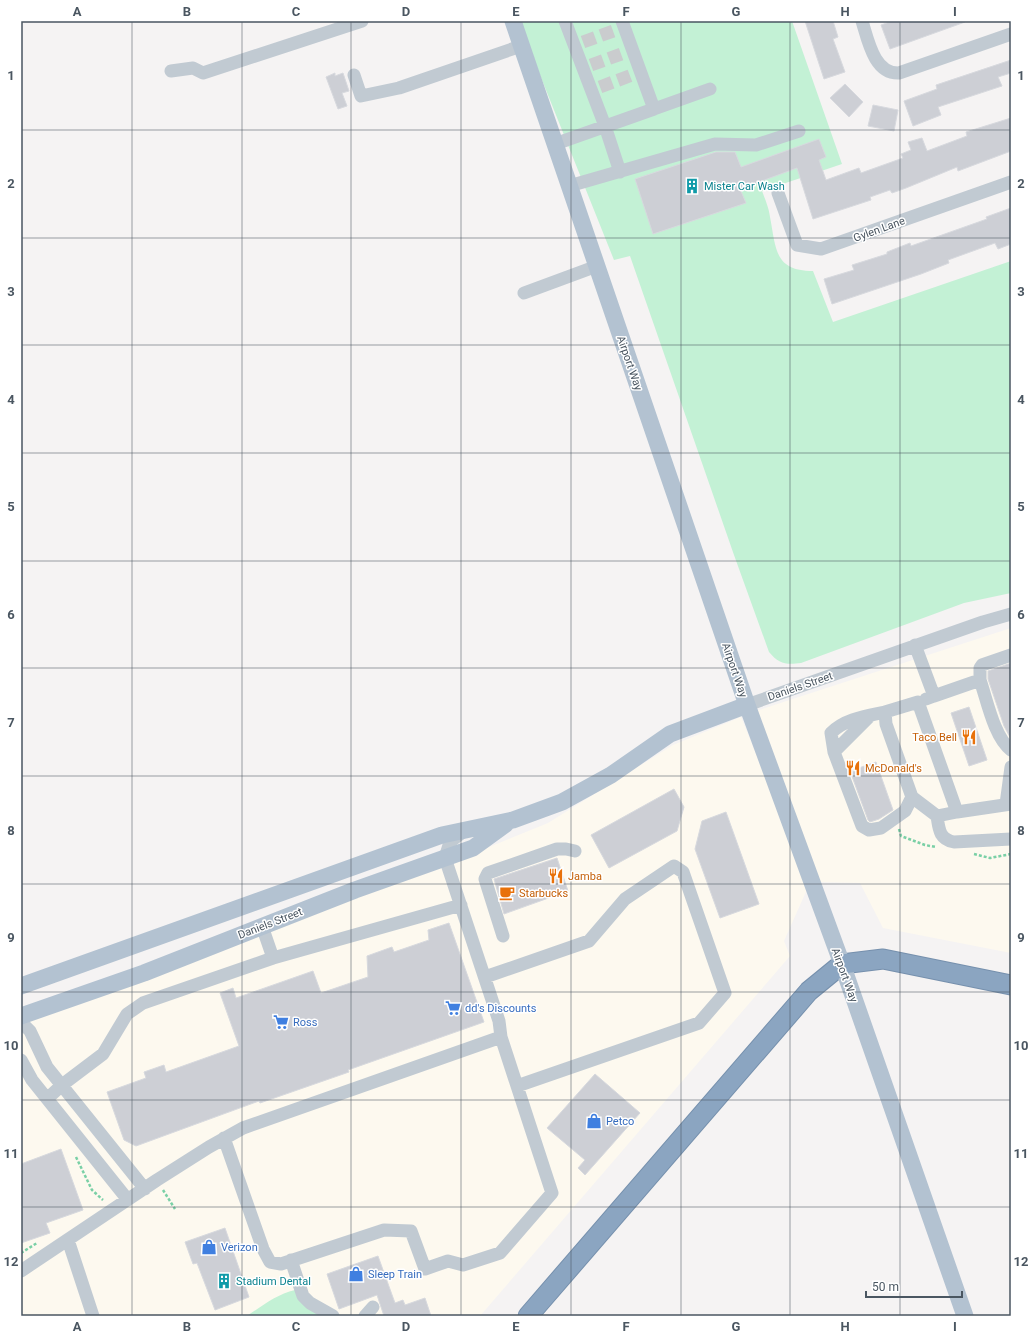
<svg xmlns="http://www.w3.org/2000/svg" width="1032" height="1337" font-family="Roboto,sans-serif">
<rect width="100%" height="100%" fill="#f5f3f3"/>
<path fill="#fdf9ef" d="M1011,628V953L883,928L860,883L817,882L756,711Z
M741,717L809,885L784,941L790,956L480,1316H21V1020L460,859L548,823L673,745Z"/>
<path fill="#c3f1d5" d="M521,21H792L842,164L762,191C765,199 769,208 770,217C776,248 774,271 813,271L833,322L1011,261V593L964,603L801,663C786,665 779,664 769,652L734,555L630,256L614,260L540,75Z
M295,1290L325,1316H247C262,1306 277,1294 295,1290Z"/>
<path fill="#cdcfd5" stroke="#d7d9de" d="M805,21H833L838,37L833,39L845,72L824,79Z
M892,21H964L965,22L890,49L881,25Z
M1011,60V73L998,77L1002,86L938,107L941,115L913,126L904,101L937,89L936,85Z
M335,73V76L343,73L349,91L342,93L347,106L338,109L326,77Z
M845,84L863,102L849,117L830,98Z
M873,105L898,110L894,131L868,126Z
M1011,118V151L958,171L957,167L906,188L892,193L890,190L870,197L871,200L813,219L797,168L740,189L746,203L653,234L635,179L716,152H735L741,167L819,139L826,157L819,160L826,180L859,168L861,173L903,158L901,154L911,150L908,142L922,138L927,151L967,136L966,132Z
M1011,208V244L998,249L995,243L948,260L949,263L921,274L832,304L824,279L854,270L852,265L887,254V252L910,243L911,246L987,219L986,217Z
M1011,663V739L1004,726L988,679V671Z
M969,707L987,760L969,766L951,713Z
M876,762L893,810L879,819L870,822L868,820L850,771Z
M674,789L684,807L677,831L609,868L591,835Z
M726,812L759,904L720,918L695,849L702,821Z
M557,858L568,891L504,914L494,879Z
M449,923L484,1022L348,1070L349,1072L260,1103L259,1101L136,1146L124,1140L107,1092L146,1078L144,1072L164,1065L166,1072L239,1046L220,993L233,988L236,998L313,971L321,993L368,977L367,956L392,947L394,952L429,940L428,930Z
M595,1074L640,1113L585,1175L578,1168L585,1160L547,1128Z
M61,1149L83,1210L46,1223L50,1233L21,1243V1164Z
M225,1228L249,1297L215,1310L197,1263L193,1264L185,1242Z
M378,1256L395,1303L403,1300L405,1305L425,1298L431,1316H384L377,1295L339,1309L327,1274Z"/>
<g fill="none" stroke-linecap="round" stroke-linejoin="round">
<path stroke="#caccce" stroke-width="13" stroke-dasharray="13 6" stroke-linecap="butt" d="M583,42L616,30
M591,65L624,53
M600,87L632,75"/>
<defs>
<path id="highway" d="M528,1316L809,991L842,964L883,959L1011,985"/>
</defs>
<use href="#highway" stroke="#7690ad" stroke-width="21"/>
<path stroke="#7ad0a6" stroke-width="2.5" stroke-dasharray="3 2" stroke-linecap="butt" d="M899,829L901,836L925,845L936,847
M974,854L990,858L1011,854
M76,1157L92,1190L103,1200
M163,1190L175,1209
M21,1253L37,1243"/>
<path stroke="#c1cad2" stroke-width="13" d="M565,21L605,126L620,172
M862,21C868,40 874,74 899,73L1011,34
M171,71L193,68L203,73L362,21
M354,75L361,96L399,88L521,46
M654,109L710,89
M555,144L654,109L622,21
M569,186L715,144L756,145L799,131
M778,193L797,245L821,249L1011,182
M524,293L597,266
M915,645L934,696L926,699
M980,680C987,700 994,737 1011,750
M934,696L980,680V668L982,665L1011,655
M747,705L983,622L1011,614
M885,712C866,716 844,719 831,733L834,752L862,826L869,830L881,828L905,811L912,797
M834,752L870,716
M1006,804L1011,767
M957,812L1011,804
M937,816L912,797L886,724L885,712L918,702L957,812L937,816C939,829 939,839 954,842L1011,839
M262,926L273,958
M503,936L485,879L488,873L557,849H566L575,851
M485,977L589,941L625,899L674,866L683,872L725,993L699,1023L517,1086
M21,1022L30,1031L47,1067L145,1189
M21,1060L32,1080L128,1200
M48,1098L62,1085L103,1054L127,1014L143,1003L273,958L461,905
M224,1138L263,1249L270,1262L281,1264L384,1230L411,1231L425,1269L448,1261L463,1265L500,1253L552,1193L501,1037L499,1021L445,858L450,842L464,831
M68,1240L93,1316
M291,1260L303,1296L310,1303L333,1316
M21,1271L157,1180L209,1147L243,1128L501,1037
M365,1316L373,1307"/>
<path stroke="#b3c2d1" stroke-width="17" d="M513,21L747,705L842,964L965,1316
M21,986L442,835L513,820L562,802L611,775L670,734L747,705
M21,1016L144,973L355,890L473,848L506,824"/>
<use href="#highway" stroke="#8ba5c1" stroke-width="19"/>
</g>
<path fill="none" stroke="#4a5661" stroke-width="1" stroke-opacity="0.55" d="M132,21V1316M242,21V1316M351,21V1316M461,21V1316M571,21V1316M681,21V1316M790,21V1316M900,21V1316M21,130H1011M21,238H1011M21,345H1011M21,453H1011M21,561H1011M21,668H1011M21,776H1011M21,884H1011M21,992H1011M21,1100H1011M21,1207H1011"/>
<defs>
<symbol id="building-bare" viewBox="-9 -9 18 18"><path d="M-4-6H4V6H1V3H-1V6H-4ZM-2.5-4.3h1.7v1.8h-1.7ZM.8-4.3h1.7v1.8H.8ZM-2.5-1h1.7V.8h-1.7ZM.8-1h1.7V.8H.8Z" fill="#0f9aa8" stroke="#fff" stroke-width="2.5" paint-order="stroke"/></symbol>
<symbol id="restaurant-bare" viewBox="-9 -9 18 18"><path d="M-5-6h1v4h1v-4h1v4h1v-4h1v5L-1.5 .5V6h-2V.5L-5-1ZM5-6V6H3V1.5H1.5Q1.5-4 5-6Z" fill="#e8710a" stroke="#fff" stroke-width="2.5" paint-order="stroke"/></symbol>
<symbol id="cafe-bare" viewBox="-9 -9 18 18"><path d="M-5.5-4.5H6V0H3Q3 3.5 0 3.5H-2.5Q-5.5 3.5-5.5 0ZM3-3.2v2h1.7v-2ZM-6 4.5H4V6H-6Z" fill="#e8710a" stroke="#fff" stroke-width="2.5" paint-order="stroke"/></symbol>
<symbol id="supermarket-bare" viewBox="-9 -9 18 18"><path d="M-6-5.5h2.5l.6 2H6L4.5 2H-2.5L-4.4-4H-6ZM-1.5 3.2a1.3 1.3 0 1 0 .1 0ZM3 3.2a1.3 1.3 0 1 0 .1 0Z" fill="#3f7fe0" stroke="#fff" stroke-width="2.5" paint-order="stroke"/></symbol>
<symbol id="shop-bare" viewBox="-9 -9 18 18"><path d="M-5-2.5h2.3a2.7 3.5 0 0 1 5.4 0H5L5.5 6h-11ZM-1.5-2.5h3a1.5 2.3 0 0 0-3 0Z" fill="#3f7fe0" stroke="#fff" stroke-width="2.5" paint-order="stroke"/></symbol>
</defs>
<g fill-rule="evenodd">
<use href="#building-bare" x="681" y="175" width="22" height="22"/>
<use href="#restaurant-bare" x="958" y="726" width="22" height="22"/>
<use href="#restaurant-bare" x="842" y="757" width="22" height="22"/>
<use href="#restaurant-bare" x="545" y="865" width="22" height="22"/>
<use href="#cafe-bare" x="496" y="882" width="22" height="22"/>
<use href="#supermarket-bare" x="442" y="997" width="22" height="22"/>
<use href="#supermarket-bare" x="270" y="1011" width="22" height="22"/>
<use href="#shop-bare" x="583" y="1110" width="22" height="22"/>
<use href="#shop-bare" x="198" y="1236" width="22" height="22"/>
<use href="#shop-bare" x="345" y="1263" width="22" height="22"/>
<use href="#building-bare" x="213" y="1270" width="22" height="22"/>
</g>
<g text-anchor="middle" stroke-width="3" stroke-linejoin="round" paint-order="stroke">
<g font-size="11" fill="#0d838f" stroke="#fff" text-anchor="start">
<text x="704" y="190">Mister Car Wash</text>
<text x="236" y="1285">Stadium Dental</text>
</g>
<g font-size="11" fill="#4a5661" stroke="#fff">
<text transform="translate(879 229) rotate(-20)" y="4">Gylen Lane</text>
<text transform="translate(630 363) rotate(71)" y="4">Airport Way</text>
<text transform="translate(735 670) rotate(71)" y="4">Airport Way</text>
<text transform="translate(800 686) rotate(-19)" y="4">Daniels Street</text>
<text transform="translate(270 923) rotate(-21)" y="4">Daniels Street</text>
<text transform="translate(845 975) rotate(70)" y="4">Airport Way</text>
</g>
<g font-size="11" fill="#c56008" stroke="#fff" text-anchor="start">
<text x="957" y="741" text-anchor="end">Taco Bell</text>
<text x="865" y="772">McDonald's</text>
<text x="568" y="880">Jamba</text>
<text x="519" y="897">Starbucks</text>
</g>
<g font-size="11" fill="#366cbe" stroke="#fff" text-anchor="start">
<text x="465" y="1012">dd's Discounts</text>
<text x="293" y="1026">Ross</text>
<text x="606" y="1125">Petco</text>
<text x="221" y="1251">Verizon</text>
<text x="368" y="1278">Sleep Train</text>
</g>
</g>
<rect width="1032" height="1337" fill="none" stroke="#ffffff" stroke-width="44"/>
<path d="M866 1291v6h96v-6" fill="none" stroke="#4a5661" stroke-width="2"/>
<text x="872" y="1291" font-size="12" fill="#4a5661" stroke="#ffffff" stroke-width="3" paint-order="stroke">50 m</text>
<rect x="22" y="22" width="988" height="1293" fill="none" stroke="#4a5661" stroke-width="1.5"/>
<g font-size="13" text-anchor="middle" font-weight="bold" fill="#4a5661">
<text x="77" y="16">A</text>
<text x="187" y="16">B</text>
<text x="296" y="16">C</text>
<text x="406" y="16">D</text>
<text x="516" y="16">E</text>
<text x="626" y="16">F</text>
<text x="736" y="16">G</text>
<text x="845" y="16">H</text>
<text x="955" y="16">I</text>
<text x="11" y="80">1</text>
<text x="1021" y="80">1</text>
<text x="11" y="188">2</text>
<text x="1021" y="188">2</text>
<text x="11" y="296">3</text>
<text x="1021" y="296">3</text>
<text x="11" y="404">4</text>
<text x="1021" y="404">4</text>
<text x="11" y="511">5</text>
<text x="1021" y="511">5</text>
<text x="11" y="619">6</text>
<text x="1021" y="619">6</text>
<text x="11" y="727">7</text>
<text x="1021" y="727">7</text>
<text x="11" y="835">8</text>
<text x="1021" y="835">8</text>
<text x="11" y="942">9</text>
<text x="1021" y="942">9</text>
<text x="11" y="1050">10</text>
<text x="1021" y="1050">10</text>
<text x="11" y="1158">11</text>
<text x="1021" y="1158">11</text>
<text x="11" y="1266">12</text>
<text x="1021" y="1266">12</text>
<text x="77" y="1331">A</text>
<text x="187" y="1331">B</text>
<text x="296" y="1331">C</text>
<text x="406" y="1331">D</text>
<text x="516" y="1331">E</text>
<text x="626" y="1331">F</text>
<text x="736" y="1331">G</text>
<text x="845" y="1331">H</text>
<text x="955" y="1331">I</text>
</g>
</svg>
